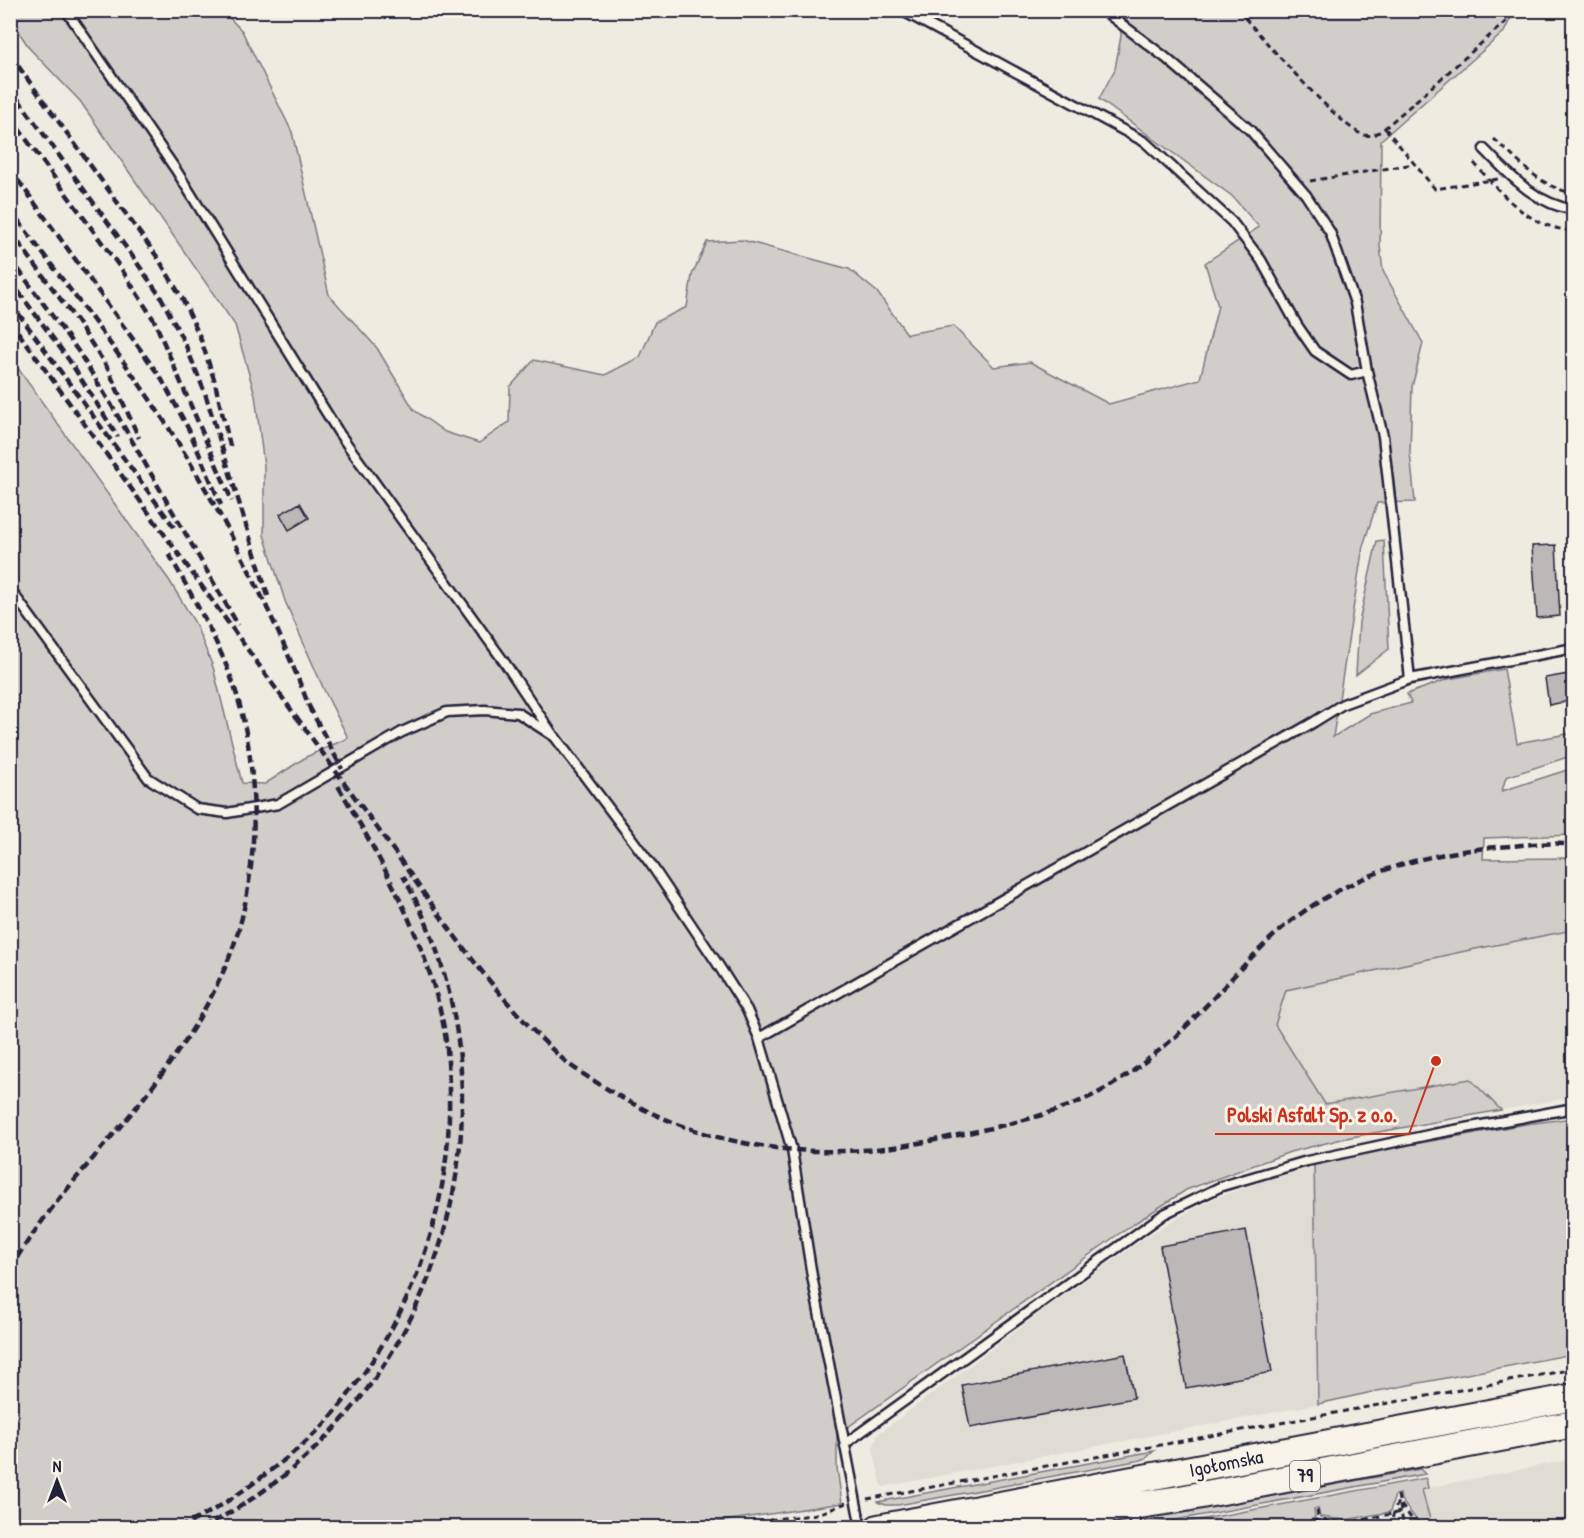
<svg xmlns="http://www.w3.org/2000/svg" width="1584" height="1538" font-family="'Patrick Hand',sans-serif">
<rect width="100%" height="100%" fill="#eeebe1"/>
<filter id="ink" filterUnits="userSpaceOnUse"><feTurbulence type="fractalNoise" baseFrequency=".0167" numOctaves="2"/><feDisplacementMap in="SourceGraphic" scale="12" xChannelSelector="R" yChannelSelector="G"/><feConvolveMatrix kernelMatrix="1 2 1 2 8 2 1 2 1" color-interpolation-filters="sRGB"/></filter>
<g filter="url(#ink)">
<path fill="#dfdcd4" d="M1573,930V1097L1346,1138L1275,1025L1286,990L1470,950Z
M1314,1167L1318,1404L882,1487L873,1449L878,1434L1040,1313L1143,1239L1175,1219L1213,1199L1263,1181Z
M1573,1459V1527H1432L1422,1489Z"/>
<path fill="#d1cdc9" stroke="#7a7882" stroke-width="1.5" d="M11,11H223L242,31L292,132L329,295L377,348L414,410L445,432L479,443L509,422L510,387L534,360L605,375L640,357L655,322L687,307L692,275L707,242L742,240L849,269L877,292L907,334L953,326L994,367L1030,362L1109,404L1200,379L1218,306L1205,263L1259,227L1232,196L1099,99L1115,69L1121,36L1119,11H1514L1504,32L1381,140L1380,246L1383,271L1423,343L1412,387L1410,453L1415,502L1377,503L1363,546L1333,737L1370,714L1411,703L1407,694L1448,679L1504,669L1517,743L1573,733L1574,755L1506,777L1502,791L1573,768V835L1484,838L1483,859L1573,858V930L1470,950L1286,990L1275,1025L1325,1104L1470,1079L1501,1110L1346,1138L1290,1152L1186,1190L1127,1228L837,1435V1468L842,1503L678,1528L11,1527L10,357L169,580L195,623L213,667L242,783L265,784L306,757L348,738L325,692L285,601L264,535V466L255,395L235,325L80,101L30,49L11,20Z
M1384,540L1389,649L1356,675L1359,622L1377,541Z
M1573,1118V1354L1372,1392L1318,1404L1314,1162L1526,1124Z
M1154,1451L1146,1458L1141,1460L1016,1483L1015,1482L1014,1484L898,1505H886L877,1502Z
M1420,1469L1425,1474L1143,1526L1147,1517L1193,1511L1194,1513L1196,1510Z
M1426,1478L1428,1488L1422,1490L1432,1527H1422L1401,1500L1400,1494L1395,1495L1390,1512L1345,1520L1320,1517L1318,1508L1314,1509L1315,1517L1300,1527H1160Z"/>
<path fill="#bbb8b7" stroke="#22223b" stroke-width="1.5" d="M300,503L309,518L289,530L280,514Z
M1556,545L1560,616L1537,618L1532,546Z
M1574,673V700L1549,705L1545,678Z
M1246,1230L1272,1372L1186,1388L1160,1246Z
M1125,1354L1134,1398L970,1428L962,1385Z"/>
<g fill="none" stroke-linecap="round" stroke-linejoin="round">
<defs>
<path id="service" d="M66,10L176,170L339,433L505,663L553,735
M901,10L1145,142L1232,222L1261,260L1297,325L1315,351L1351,375L1367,371
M1103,10L1166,58L1250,130L1306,195L1330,232L1355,303L1367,371L1383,436L1410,679
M1484,149C1511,176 1534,203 1574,210
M10,589L148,778L197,809L227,813L278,804L402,732L447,712L485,710L518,713L555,737L650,863L717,963L747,1010L759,1038L792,1150L812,1276L861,1528
M759,1038L1314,722L1343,704L1410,679L1574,648
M846,1443L1164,1214L1222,1186L1307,1161L1433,1134L1574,1108
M1133,1510L1136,1528"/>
<path id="primary" d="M878,1528L1574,1397
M1004,1528L1078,1514L1180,1499L1574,1424"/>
</defs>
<use href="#service" stroke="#22223b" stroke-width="13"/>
<use href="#primary" stroke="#22223b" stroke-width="30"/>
<path stroke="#22223b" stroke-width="3" stroke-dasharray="6 4.5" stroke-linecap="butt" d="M1238,10C1258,33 1341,129 1364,135C1372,137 1378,133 1385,128L1519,10
M1385,128L1435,189L1498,179
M1494,139C1518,160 1540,188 1574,193
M1474,163C1502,194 1528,228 1574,231
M1310,181L1414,164
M1398,1495L1404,1528
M867,1499L1574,1369
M1401,1505L1419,1528
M1317,1510L1320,1528
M1348,1523L1359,1528
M750,1528C770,1516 788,1519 810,1515C823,1513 834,1508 846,1503
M1304,1528L1315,1520L1347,1523L1401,1512
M1389,1528L1398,1501"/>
<use href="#service" stroke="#f7f3e8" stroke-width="8"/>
<use href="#primary" stroke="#f7f3e8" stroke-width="26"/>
<path stroke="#22223b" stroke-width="4.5" stroke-dasharray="9 4.5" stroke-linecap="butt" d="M10,55L158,258L183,300L200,337L214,379L231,450
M10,88L133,257L162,299L186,346L205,393L269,599
M10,117L122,270L154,320L232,501
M10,169L161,378L189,430L221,505
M10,209C66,286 127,361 177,441C230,527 276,619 312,714
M10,231L76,320L107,367L139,438
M10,258L78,351L112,406L238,625
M10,280L69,360L118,437
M10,302L174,527
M10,321L300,722
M309,706L342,769
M296,716C332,767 370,817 406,868C454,936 503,1006 565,1061C577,1071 591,1079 604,1087C705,1151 820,1164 935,1140C1004,1125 1076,1114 1133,1071C1147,1060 1163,1048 1176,1036C1212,1002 1243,963 1280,930C1346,874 1426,851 1511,846C1532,844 1553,842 1574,845
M10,1269C49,1203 103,1150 150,1090C181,1049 210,1006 229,958C261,878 261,767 234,686C218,639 191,595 168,552
M178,1528C208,1515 237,1496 263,1476C286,1459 309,1441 328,1420C342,1405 352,1389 364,1373C421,1291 451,1195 449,1096C449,1072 448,1047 443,1023C425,936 381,860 337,784
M201,1528C438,1412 534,1107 403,876"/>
</g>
</g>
<g text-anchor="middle" stroke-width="6" stroke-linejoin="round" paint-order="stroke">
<rect fill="#f7f3e8" stroke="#62616f" stroke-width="1.5" x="1290" y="1461" width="30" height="30" rx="4.5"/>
<g font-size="18" font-weight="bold" fill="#22223b">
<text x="1305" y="1482">79</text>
</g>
<g font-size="20" fill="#22223b" stroke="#f7f3e8">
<text transform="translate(1226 1463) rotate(-11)" y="7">Igołomska</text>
</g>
</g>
<path fill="none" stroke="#c8321e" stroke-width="2" d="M1436 1061L1409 1134H1215"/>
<circle fill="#c8321e" stroke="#f7f3e8" stroke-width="2" cx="1436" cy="1061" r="6"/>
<g font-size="21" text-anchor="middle" font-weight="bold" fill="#c8321e" stroke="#f7f3e8" stroke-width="6" stroke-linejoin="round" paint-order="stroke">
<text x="1312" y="1122">Polski Asfalt Sp. z o.o.</text>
</g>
<rect width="1584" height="1538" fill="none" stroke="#f7f3e8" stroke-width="36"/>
<rect x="18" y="18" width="1548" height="1502" fill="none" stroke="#22223b" stroke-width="2" filter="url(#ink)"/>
<g transform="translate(57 1481)" stroke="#f7f3e8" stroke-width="4.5" paint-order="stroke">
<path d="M0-4.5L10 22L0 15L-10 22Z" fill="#22223b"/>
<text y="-9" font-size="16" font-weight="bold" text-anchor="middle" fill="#22223b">N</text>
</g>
</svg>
